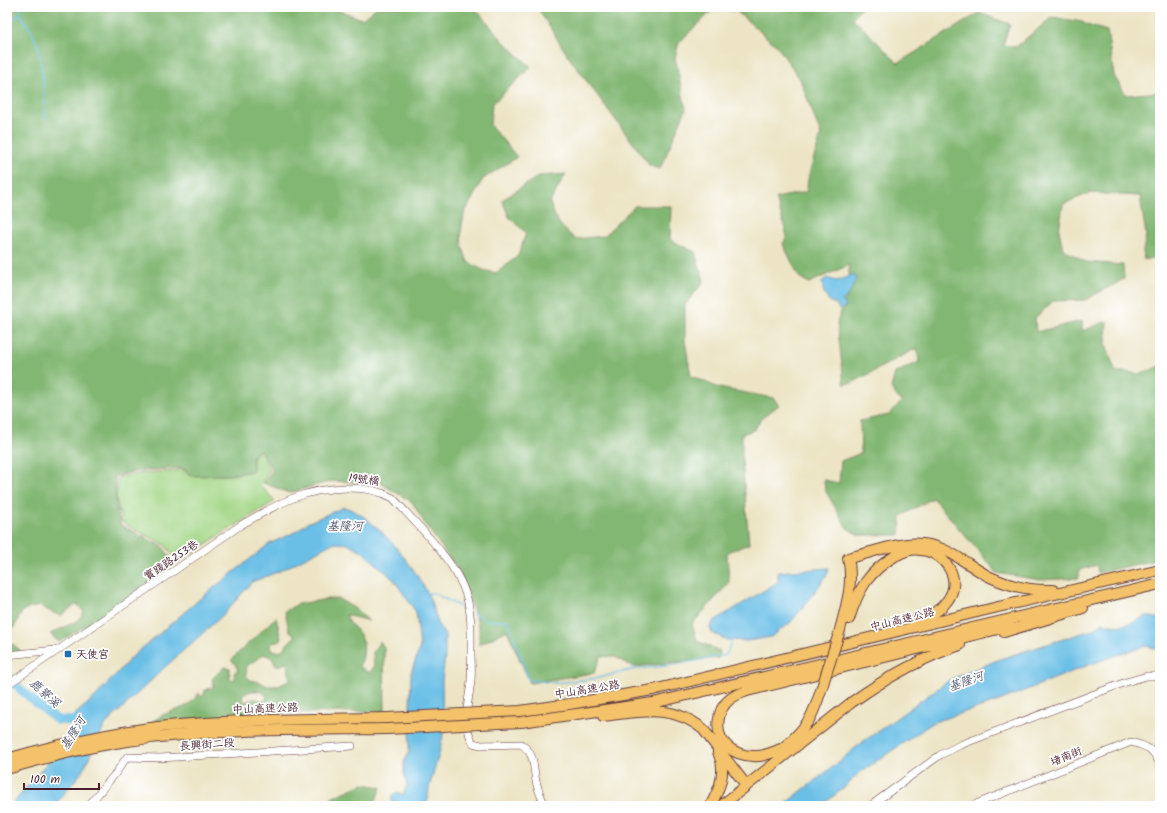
<svg xmlns="http://www.w3.org/2000/svg" width="1167" height="813" font-family="Kalam,'LXGW WenKai TC',sans-serif">
<rect width="100%" height="100%" fill="#fff"/>
<filter id="ink" filterUnits="userSpaceOnUse"><feTurbulence type="fractalNoise" baseFrequency=".025" numOctaves="2"/><feDisplacementMap in="SourceGraphic" scale="8" xChannelSelector="R" yChannelSelector="G"/><feConvolveMatrix kernelMatrix="1 2 1 2 8 2 1 2 1" color-interpolation-filters="sRGB"/></filter>
<filter id="wash" filterUnits="userSpaceOnUse"><feTurbulence type="fractalNoise" baseFrequency=".012" numOctaves="4" result="noise"/><feDisplacementMap in="SourceGraphic" scale="16" xChannelSelector="R" yChannelSelector="G"/><feGaussianBlur stdDeviation="0.9" result="paint"/><feColorMatrix in="noise" values="0 0 0 0 0 0 0 0 0 0 0 0 0 0 0 0 0 1.4 0 .05"/><feComposite in="paint" operator="in"/></filter>
<g filter="url(#wash)">
<rect width="100%" height="100%" fill="#ece4c4"/>
<path fill="#a3d686" stroke="#767a58" d="M260,450L270,470L260,485L275,501L178,561L164,544L128,526L122,522L116,500L118,477L146,473L175,471L181,469L192,476L231,475L253,471V456Z"/>
<path fill="#82b773" stroke="#666b4f" fill-rule="evenodd" d="M7,7H330L362,19L377,7H474L503,41L531,67L492,104L490,125L517,157L483,179L464,214L461,232L462,246L468,262L483,270L496,273L518,256L526,233L509,217L502,200L539,176L566,174L550,202C555,221 561,227 575,239L604,236L621,219L635,206H671L670,240L695,252L704,281L685,305V341L691,376L719,388L773,398L779,405L762,418L754,430L742,434V457L749,544L727,552L729,583L692,624L697,641L720,651L719,658L633,667L615,657L601,656L594,673L530,683L507,630L479,645V627L460,572L427,527L412,502L380,483L332,481L289,493L263,483L273,470L260,450L252,456L253,471L226,475L192,476L182,468L139,471L115,476C115,494 115,508 121,525L163,547L174,563L107,613L59,642L50,634L77,621L84,612L77,604L60,616L39,606L23,610L9,638V641L20,650L7,660Z
M537,7H862L853,18L898,63L979,13L1010,24L1003,45L1016,47L1052,17L1082,22L1087,25L1107,31L1114,76L1126,95L1160,92V184L1158,195L1160,198V254L1159,256L1144,260L1143,251L1146,235L1140,196L1090,193L1063,204L1059,231L1063,249L1086,262L1123,265L1124,279L1085,300L1053,301L1035,318L1036,332L1082,321V331L1107,321L1106,344L1115,371L1141,374L1160,366V559L1098,573L1097,565L1079,570V578L1040,580L997,573L933,498L901,516L900,535H859L847,528L825,490L824,480L839,483L841,461L861,453L860,421L889,415L901,402L891,388L895,373L919,362L917,348L852,383L844,384L837,322L849,290V265L809,283L799,277L783,244L787,236L776,198L806,192L809,174L821,135L800,79L777,46L736,11L713,10L679,42L675,58L686,109L660,169L650,166L568,56Z
M328,599H339L354,608L369,621L346,615C349,624 351,624 357,630C365,640 366,656 359,666L369,673L374,667L373,652L380,641L384,647L385,711L263,714L150,724C164,711 173,713 188,705C192,702 196,697 199,693L201,697L204,695L205,690L214,687L212,679L224,667L230,668V680L235,679L234,673L238,670L235,664L231,660L276,617L280,635L281,641L272,643L270,649L280,652L295,636L289,630L285,611L298,604ZM264,654L272,658L276,666L287,663L290,680L278,686H267L260,682L250,680L246,675L247,666ZM251,691H261L267,697L265,701L255,699L244,702L242,695Z
M363,784L381,787L375,802L376,806H322L333,797Z"/>
<path fill="#6abfe6" stroke="#5a6f88" d="M854,274L856,279L850,293L843,300L846,307L839,310L837,305C826,301 823,294 822,282L826,278L837,281Z
M344,507C374,515 411,563 426,590C431,599 433,610 437,619V623L445,635V657L442,681L443,735L439,754L429,788L427,806H392V795L397,792L403,795L407,785L404,774V762L409,752L411,673L420,647L416,612L394,580L362,551L349,544L333,543L282,570L252,582L224,614L165,667L105,725L82,772L54,806H11L78,726L71,718L95,697L132,657L201,598L269,544L295,532L307,523Z
M829,568L826,577L791,622L771,637L747,641L727,640L712,633L710,627L714,621L778,582V572Z
M1146,616L1160,619V649L1145,646L1091,664L999,701L934,722L859,773L845,787L821,806H782L834,766L861,743L884,727L951,679L1000,659L1092,630L1103,623C1121,629 1129,624 1146,616Z"/>
<g fill="none" stroke-linecap="round" stroke-linejoin="round">
<path stroke="#6abfe6" stroke-width="1.5" d="M20,14L31,30L39,48L43,81L46,119
M7,24L20,14L21,7
M427,593H433L467,610
M473,613L490,621L508,620L529,680L556,683L598,678L635,669L674,665L726,655L732,640"/>
<path stroke="#6abfe6" stroke-width="9" d="M7,675L20,689L57,720L84,721"/>
</g>
</g>
<g filter="url(#ink)">
<g fill="none" stroke-linecap="round" stroke-linejoin="round">
<defs>
<path id="minor" d="M7,655L56,650
M7,685L241,525C277,504 305,488 348,488C364,488 379,490 393,498C416,524 456,561 466,595C472,614 471,633 471,653C471,662 472,671 471,680C469,703 461,720 473,743L481,745L521,744C537,755 532,768 537,785C539,792 542,799 545,806
M88,806L115,774L127,757L160,758L352,746
M870,806L940,755L960,745L1126,682L1147,676H1160
M971,806L1131,742C1148,747 1153,748 1160,765"/>
<path id="highway" d="M849,619C858,590 868,572 895,556C903,552 911,548 921,550C944,552 964,579 947,601C939,612 927,618 914,622
M840,630C846,606 854,583 848,558C872,553 899,541 923,544C949,547 966,564 988,576C1009,586 1030,591 1053,590
M1004,632L1083,608
M479,713L520,711L569,704L653,690L998,607L1160,570
M603,716C640,712 671,703 703,729L746,785
M480,724L521,722L653,703L1160,584
M783,748C774,752 763,757 753,756C745,756 734,753 727,746C714,734 716,710 730,699C735,695 741,693 747,691L1010,626
M783,748C809,726 813,716 823,684
M7,759C56,745 107,733 158,727C234,719 311,719 388,718
M7,769C37,760 67,752 98,746C193,728 292,730 388,729
M710,806C720,789 727,771 718,752
M721,806L852,702C886,678 921,658 960,645"/>
</defs>
<use href="#minor" stroke="#623d42" stroke-width="8"/>
<use href="#highway" stroke="#623d42" stroke-width="12"/>
<use href="#minor" stroke="#fff" stroke-width="7"/>
<use href="#highway" stroke="#f3c26a" stroke-width="10"/>
<defs>
<path id="highway-bridge" d="M823,684L840,630
M388,718L479,713
M388,729L480,724"/>
</defs>
<use href="#highway-bridge" stroke="#623d42" stroke-width="12" stroke-linecap="butt"/>
<use href="#highway-bridge" stroke="#f3c26a" stroke-width="10"/>
</g>
</g>
<rect fill="#1f6fb2" stroke="#fff" stroke-width="1.5" x="64" y="650" width="8" height="8" rx="2"/>
<g text-anchor="middle" stroke-width="3.5" stroke-linejoin="round" paint-order="stroke">
<g font-size="11" fill="#4a1f2b" stroke="#fff">
<text transform="translate(364 479) rotate(7)" y="4">19號橋</text>
<text transform="translate(171 560) rotate(-34)" y="4">實踐路253巷</text>
<text transform="translate(902 619) rotate(-14)" y="4">中山高速公路</text>
<text transform="translate(587 689) rotate(-9)" y="4">中山高速公路</text>
<text transform="translate(265 708) rotate(-2)" y="4">中山高速公路</text>
<text transform="translate(207 744) rotate(-4)" y="4">長興街二段</text>
<text transform="translate(1066 756) rotate(-22)" y="4">堵南街</text>
</g>
<g font-size="11" fill="#4a1f2b" stroke="#fff" text-anchor="start">
<text x="76" y="658">天使宮</text>
</g>
<g font-size="12" font-style="italic" fill="#55576c" stroke="#fff">
<text x="345" y="530">基隆河</text>
<text transform="translate(966 681) rotate(-19)" y="4">基隆河</text>
<text transform="translate(45 693) rotate(42)" y="4">鹿寮溪</text>
<text transform="translate(73 733) rotate(-58)" y="4">基隆河</text>
</g>
</g>
<rect width="1167" height="813" fill="none" stroke="#fff" stroke-width="24"/>
<path d="M24 783v6h75v-6" fill="none" stroke="#4a1f2b" stroke-width="2"/>
<text x="30" y="783" font-size="12" fill="#4a1f2b" stroke="#ffffff" stroke-width="3" paint-order="stroke">100 m</text>
</svg>
